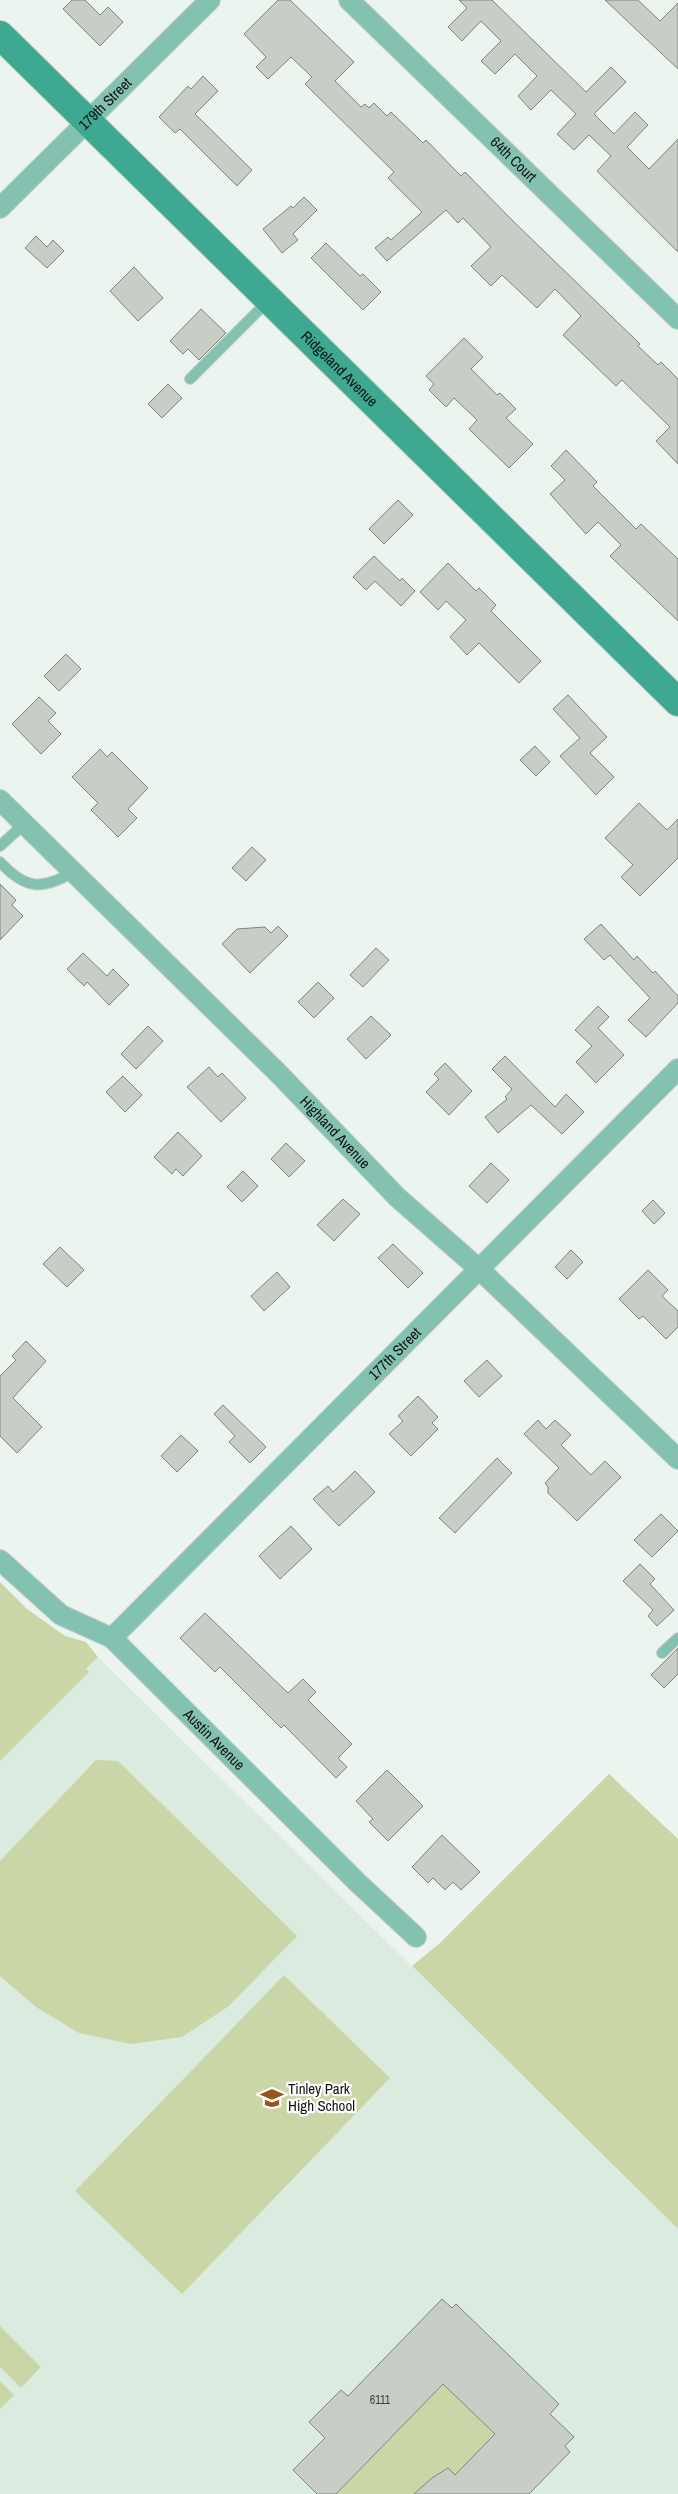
<svg xmlns="http://www.w3.org/2000/svg" width="678" height="2494" font-family="'Archivo Narrow',sans-serif">
<rect width="100%" height="100%" fill="#ecf4ef"/>
<path fill="#dbebe0" d="M98,1657L678,2229V2494H0V1756Z"/>
<path fill="#cbd6a6" d="M0,1582L27,1609L65,1636L86,1642L98,1657L86,1669L89,1672L0,1761Z
M96,1760L118,1761L297,1936L229,2006L182,2037L131,2044L79,2033L36,2007L0,1976V1861Z
M609,1774L678,1839V2229L412,1966L440,1943Z
M284,1975L390,2078L182,2294L75,2191Z
M0,2326L41,2367L21,2388L0,2367Z
M0,2381L14,2395L0,2409Z
M443,2384L495,2434L455,2475L448,2468L432,2478L416,2494H336Z"/>
<path fill="#c8cec6" stroke="#7f847d" d="M72,0H85L100,15L108,7L123,22L100,46L63,9Z
M278,0H290L354,62L335,81L361,107L365,104L369,108L374,103L387,116L391,112L423,143L426,140L461,176L465,172L512,220L640,344L638,346L658,365L661,362L678,379V464L656,441L670,427L622,380L616,386L563,335L581,316L555,289L537,308L502,275L491,286L471,266L491,247L463,218L458,223L446,210L387,261L375,248L388,237L391,240L422,212L388,178L394,172L305,84L312,77L291,57L268,79L256,67L266,57L244,34Z
M459,0H492L586,92L611,67L626,82L594,114L614,134L635,112L648,125L627,147L649,169L678,139V252L597,171L611,156L589,135L574,150L557,134L576,114L551,90L531,110L518,96L537,76L515,54L495,74L481,61L501,41L481,21L462,41L448,27L467,8Z
M605,0H638L660,21L678,3V69Z
M203,76L218,91L195,114L252,170L237,186L180,129L175,133L159,117L188,86L191,89Z
M304,197L317,210L293,234L298,240L282,253L263,229L291,206L293,208Z
M36,236L47,247L53,240L64,251L47,268L25,248Z
M326,243L360,276L363,274L381,292L363,310L311,258Z
M134,267L163,298L138,321L110,291Z
M201,309L226,333L199,360L188,349L183,354L170,341Z
M464,338L483,357L471,369L497,395L500,393L516,409L506,418L533,444L509,468L469,429L477,420L454,398L446,407L429,390L434,384L426,376Z
M168,384L182,398L162,418L148,404Z
M566,450L597,482L593,486L636,529L641,524L678,559V621L610,556L621,545L598,522L586,534L550,494L565,480L551,466Z
M398,500L413,515L384,544L369,529Z
M374,556L400,581L402,578L415,591L401,606L375,581L366,590L353,577Z
M448,563L476,591L479,588L496,605L491,611L541,661L519,683L479,643L467,655L450,637L466,620L446,601L438,610L420,592Z
M66,654L81,669L59,691L44,676Z
M568,695L607,737L590,753L614,777L596,795L560,756L580,738L553,709Z
M39,697L56,713L48,721L61,734L41,754L12,724Z
M535,746L550,762L536,776L520,760Z
M100,749L107,757L112,752L148,788L128,809L137,818L118,837L91,810L98,803L72,777Z
M639,803L667,830L678,819V858L640,896L621,877L633,865L605,838Z
M252,847L266,860L246,881L232,868Z
M0,884L16,900L12,905L23,916L0,940Z
M601,924L634,960L637,956L653,973L655,971L678,996V1003L646,1037L628,1020L650,998L610,955L604,960L584,939Z
M278,926L288,936L250,973L222,944L237,929L265,927L271,933Z
M376,948L389,960L363,987L350,975Z
M83,953L107,976L113,969L129,985L109,1005L87,982L84,986L67,969Z
M318,982L334,998L314,1018L298,1002Z
M598,1006L609,1017L598,1028L624,1055L596,1083L576,1062L592,1046L575,1030Z
M371,1016L391,1035L366,1059L347,1039Z
M148,1026L163,1041L136,1069L121,1054Z
M505,1056L555,1107L566,1094L584,1112L562,1134L531,1105L498,1133L485,1117L507,1099L505,1097L512,1089L492,1069Z
M445,1063L472,1091L449,1115L426,1092L439,1079L434,1074Z
M209,1067L218,1077L222,1073L246,1098L221,1122L187,1087Z
M123,1076L142,1095L125,1112L106,1092Z
M178,1132L202,1156L183,1176L176,1169L172,1174L154,1157Z
M286,1143L305,1161L289,1177L271,1159Z
M491,1163L509,1180L487,1203L469,1186Z
M243,1171L258,1186L242,1202L227,1187Z
M343,1199L360,1214L334,1241L317,1225Z
M653,1200L665,1213L654,1224L642,1211Z
M393,1244L423,1273L408,1288L378,1258Z
M60,1247L84,1270L67,1287L43,1264Z
M571,1250L583,1262L567,1279L555,1267Z
M648,1270L668,1290L662,1296L678,1311V1327L666,1339L643,1316L639,1319L619,1299Z
M277,1272L290,1287L264,1311L251,1296Z
M26,1341L46,1361L13,1398L42,1427L17,1453L0,1436V1376L16,1360L12,1356Z
M487,1360L502,1376L479,1397L464,1381Z
M418,1396L438,1417L432,1423L438,1429L411,1456L389,1434L403,1421L398,1416Z
M223,1405L266,1447L250,1463L229,1442L235,1436L214,1414Z
M538,1420L546,1429L555,1420L571,1435L561,1445L591,1475L605,1461L621,1477L577,1521L548,1493V1487L545,1483L559,1468L524,1434Z
M181,1435L198,1451L177,1472L161,1456Z
M497,1458L512,1473L455,1533L439,1518Z
M355,1471L375,1492L339,1526L313,1499L328,1486L333,1492Z
M661,1514L678,1531L652,1557L634,1540Z
M291,1526L312,1549L280,1579L259,1556Z
M640,1564L655,1579L650,1584L674,1610L657,1626L648,1616L653,1610L623,1581Z
M205,1613L288,1693L303,1679L316,1692L308,1700L352,1744L338,1758L347,1767L336,1778L284,1725L281,1728L220,1667L215,1672L180,1638Z
M678,1648V1674L664,1688L651,1675Z
M387,1770L423,1806L388,1841L369,1822L373,1819L356,1801Z
M442,1835L480,1872L461,1890L453,1882L445,1890L433,1878L428,1883L412,1867Z
M442,2299L452,2308L456,2304L559,2404L550,2414L574,2437L565,2446L570,2452L529,2494H414L432,2478L448,2468L455,2475L495,2434L443,2384L336,2494H317L293,2470L325,2438L309,2422L341,2390L348,2396Z"/>
<g fill="none" stroke-linecap="round" stroke-linejoin="round">
<defs>
<path id="lane" d="M190,379L269,300
M0,846L24,824
M0,862C26,890 41,890 74,872
M662,1653L678,1638"/>
<g id="street">
<path id="s1" d="M349,0L678,319"/>
<path id="s2" d="M0,208L210,0"/>
<path id="s3" d="M0,800L279,1074L397,1197L479,1269L678,1459"/>
<path id="s4" d="M0,1560L61,1615L112,1638L357,1882L416,1937"/>
<path id="s5" d="M112,1638L678,1069"/>
</g>
<g id="secondary">
<path id="s6" d="M0,35L678,702"/>
</g>
</defs>
<use href="#lane" stroke="#c9d0cb" stroke-width="12"/>
<use href="#street" stroke="#c9d0cb" stroke-width="22"/>
<use href="#secondary" stroke="#c9d0cb" stroke-width="30"/>
<use href="#lane" stroke="#83c1b1" stroke-width="10"/>
<use href="#street" stroke="#83c1b1" stroke-width="20"/>
<use href="#secondary" stroke="#3ea891" stroke-width="28"/>
</g>
<defs>
<symbol id="school-bare" viewBox="-9 -9 18 18"><path d="M0-5L7-2L0 1L-7-2ZM-4 1L0 2.5L4 1V4Q0 6-4 4Z" fill="#94561a" stroke="#fff" stroke-width="2.5" paint-order="stroke"/></symbol>
</defs>
<g fill-rule="evenodd">
<use href="#school-bare" x="256" y="2082" width="32" height="32"/>
</g>
<g text-anchor="middle" stroke-width="4.5" stroke-linejoin="round" paint-order="stroke">
<g font-size="12" fill="#3e423e">
<text x="380" y="2404">6111</text>
</g>
<g font-size="15" fill="#101311" stroke="#fff">
<text dy="5" stroke="none"><textPath href="#s2" startOffset="148">179th Street</textPath></text>
<text dy="5" stroke="none"><textPath href="#s1" startOffset="229">64th Court</textPath></text>
<text dy="5" stroke="none"><textPath href="#s6" startOffset="476">Ridgeland Avenue</textPath></text>
<text dy="5" stroke="none"><textPath href="#s3" startOffset="472">Highland Avenue</textPath></text>
<text dy="5" stroke="none"><textPath href="#s5" startOffset="401">177th Street</textPath></text>
<text dy="5" stroke="none"><textPath href="#s4" startOffset="282">Austin Avenue</textPath></text>
</g>
<g font-size="15" fill="#101311" stroke="#fff" text-anchor="start">
<text x="288" y="2094">Tinley Park<tspan x="288" dy="17">High School</tspan></text>
</g>
</g>
</svg>
